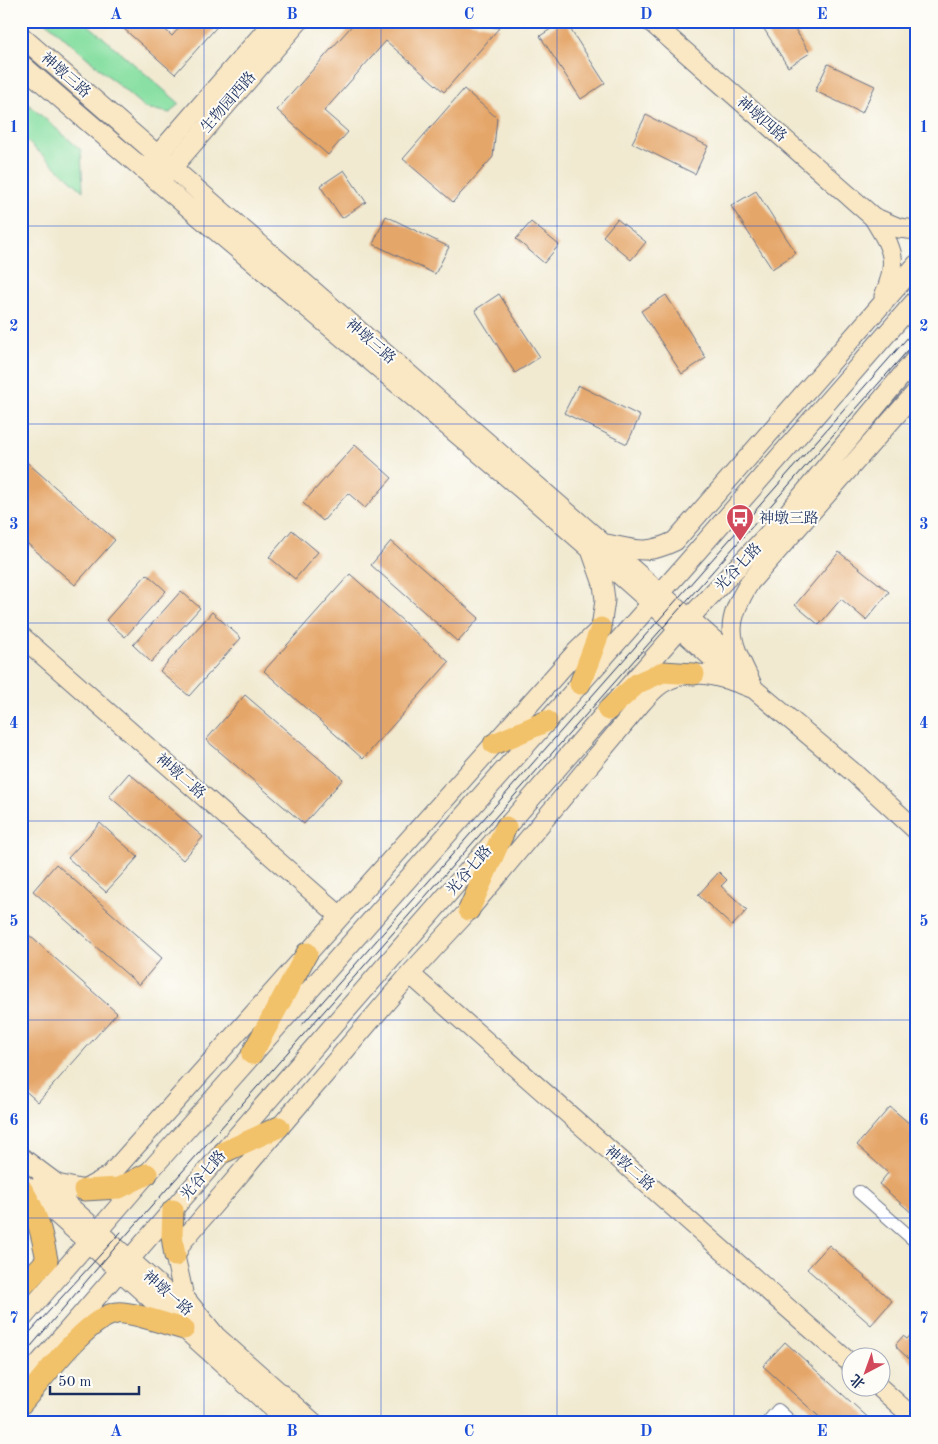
<svg xmlns="http://www.w3.org/2000/svg" width="938" height="1444" font-family="'Old Standard TT','Noto Serif SC',serif">
<rect width="100%" height="100%" fill="#fdfcf7"/>
<filter id="ink" filterUnits="userSpaceOnUse"><feTurbulence type="fractalNoise" baseFrequency=".02" numOctaves="2"/><feDisplacementMap in="SourceGraphic" scale="10" xChannelSelector="R" yChannelSelector="G"/><feConvolveMatrix kernelMatrix="1 2 1 2 8 2 1 2 1" color-interpolation-filters="sRGB"/></filter>
<filter id="wash" filterUnits="userSpaceOnUse"><feTurbulence type="fractalNoise" baseFrequency=".0096" numOctaves="4" result="noise"/><feDisplacementMap in="SourceGraphic" scale="20" xChannelSelector="R" yChannelSelector="G"/><feGaussianBlur stdDeviation="1.12" result="paint"/><feColorMatrix in="noise" values="0 0 0 0 0 0 0 0 0 0 0 0 0 0 0 0 0 1.4 0 .05"/><feComposite in="paint" operator="in"/></filter>
<g filter="url(#wash)">
<rect width="100%" height="100%" fill="#f1ead1"/>
<path fill="#8ae0a4" stroke="#528881" d="M45,21H84L179,103L170,113L145,108Z
M21,98L81,150L83,191L21,136Z"/>
<g id="blocks">
<path fill="#e5a669" d="M115,21H156L172,36L185,21H222L175,74Z
M356,21H462L499,28L444,92L386,41L324,111L348,132L328,155L277,110Z
M563,21H565L605,83L581,99L540,36Z
M759,21H790L810,53L788,67Z
M828,64L875,86L862,113L815,91Z
M464,89L497,118L493,157L453,202L403,159Z
M646,115L708,146L695,174L632,143Z
M344,170L366,202L342,218L320,186Z
M756,191L796,253L772,269L731,206Z
M386,216L449,247L435,274L373,244Z
M617,219L646,242L631,260L603,236Z
M531,222L559,245L544,263L516,239Z
M499,294L540,357L515,373L475,310Z
M666,295L706,358L682,374L641,311Z
M578,385L640,416L627,444L564,413Z
M355,445L392,478L365,508L348,493L323,521L303,503Z
M21,457L115,540L75,585L21,538Z
M292,530L318,552L295,579L269,557Z
M391,541L479,618L458,642L371,565Z
M839,552L889,592L866,620L841,599L819,625L795,605Z
M147,574L166,591L125,637L106,620Z
M350,574L449,662L363,759L264,671Z
M181,591L200,608L151,662L133,645Z
M212,612L241,638L189,696L160,671Z
M245,695L343,779L304,824L206,740Z
M129,773L203,837L183,860L109,796Z
M100,823L138,857L106,892L68,858Z
M56,864L162,958L139,985L33,891Z
M719,872L727,880L721,886L747,910L732,926L698,895Z
M21,928L117,1013L38,1102L21,1087Z
M890,1107L917,1130V1212L914,1215L879,1184L888,1173L857,1145Z
M829,1245L892,1301L871,1325L807,1269Z
M914,1331L917,1333V1366L897,1348L896,1344L903,1336L907,1339Z
M785,1342L874,1423H826L763,1366Z"/>
</g>
</g>
<g filter="url(#ink)">
<use href="#blocks" fill-opacity="0" stroke="#667086" stroke-width="1"/>
<g fill="none" stroke-linecap="round" stroke-linejoin="round">
<defs>
<path id="street" d="M859,1192L917,1243
M767,1423L778,1410L792,1423"/>
<path id="secondary" d="M650,21L873,217
M21,36L739,662
M21,64C258,271 505,466 736,680
M150,164L274,21
M164,177L299,21
M884,296C900,260 892,248 873,217L899,228L917,230
M607,544C637,550 646,555 675,541L917,264
M21,636L340,916
M754,689L854,773L917,831
M410,974L850,1363
M21,1157L57,1184L84,1190L109,1176L577,651L601,628L605,600L603,584L591,550
M21,1182L289,1423
M42,1182L314,1423
M21,1320L147,1174L680,571L917,299
M215,1335L184,1297L175,1256L182,1242L410,974L469,910L638,707C645,699 652,690 661,684C691,665 724,677 754,689C732,642 720,630 750,582L917,391
M21,1384L608,710L680,628L786,515L917,357
M878,1386L917,1421"/>
<path id="primary" d="M580,684L601,628
M608,710L638,683L663,672L694,674
M494,744L547,721
M469,910L506,827
M252,1054L307,953
M224,1152L279,1127
M21,1188C37,1211 42,1234 47,1260L21,1288
M84,1190L119,1188L147,1174
M173,1210L172,1236L175,1256
M21,1404C41,1381 88,1316 117,1313C129,1311 169,1325 184,1329"/>
</defs>
<use href="#street" stroke="#667086" stroke-width="14"/>
<use href="#secondary" stroke="#667086" stroke-width="21"/>
<use href="#primary" stroke="#667086" stroke-width="23"/>
<use href="#street" stroke="#fff" stroke-width="12"/>
<use href="#secondary" stroke="#fae7c3" stroke-width="19"/>
<use href="#primary" stroke="#f2c26a" stroke-width="21"/>
<path stroke="#1b2f5e" stroke-width="1" d="M302,1025L917,327
M21,1342L121,1232
M21,1358L106,1258L917,340"/>
</g>
</g>
<path fill="none" stroke="#1d4ed8" stroke-width="1" stroke-opacity="0.55" d="M204,21V1423M381,21V1423M557,21V1423M734,21V1423M21,226H917M21,424H917M21,623H917M21,821H917M21,1020H917M21,1218H917"/>
<defs>
<symbol id="bus-pin" viewBox="-11 -11 22 30"><path d="M0 17L-7.5 6A9.5 9.5 0 1 1 7.5 6Z" fill="#d1495b" stroke="#fdfcf7"/><path d="M-5-6H5V4H4V6H2V4H-2V6H-4V4H-5ZM-3.5-4V0h7V-4ZM-3.5 1.2v1.5H-2V1.2ZM2 1.2v1.5H3.5V1.2Z" fill="#fff"/></symbol>
</defs>
<g fill-rule="evenodd">
<use href="#bus-pin" x="724" y="502" width="32" height="43"/>
</g>
<g text-anchor="middle" stroke-width="4" stroke-linejoin="round" paint-order="stroke">
<g font-size="15" fill="#1b2f5e" stroke="#fdfcf7">
<text transform="translate(66 75) rotate(41)" y="5">神墩三路</text>
<text transform="translate(228 102) rotate(-49)" y="5">生物园西路</text>
<text transform="translate(762 119) rotate(41)" y="5">神墩四路</text>
<text transform="translate(371 341) rotate(41)" y="5">神墩三路</text>
<text transform="translate(738 567) rotate(-47)" y="5">光谷七路</text>
<text transform="translate(181 776) rotate(41)" y="5">神墩二路</text>
<text transform="translate(469 870) rotate(-49)" y="5">光谷七路</text>
<text transform="translate(630 1168) rotate(41)" y="5">神敦二路</text>
<text transform="translate(203 1175) rotate(-49)" y="5">光谷七路</text>
<text transform="translate(168 1293) rotate(41)" y="5">神墩一路</text>
</g>
<g font-size="15" fill="#1b2f5e" stroke="#fdfcf7" text-anchor="start">
<text x="759" y="523">神墩三路</text>
</g>
</g>
<rect width="938" height="1444" fill="none" stroke="#fdfcf7" stroke-width="55"/>
<g transform="translate(866 1372) rotate(221)"><circle r="24" fill="#fdfcf7" stroke="#a3aaba"/>
<path d="M0-4L9 19L0 12L-9 19Z" fill="#d1495b"/>
<text y="-8" font-size="14" font-weight="bold" text-anchor="middle" fill="#1b2f5e">北</text>
</g>
<path d="M50 1386v8h89v-8" fill="none" stroke="#1b2f5e" stroke-width="2.5"/>
<text x="58" y="1386" font-size="15" fill="#1b2f5e" stroke="#fdfcf7" stroke-width="4" paint-order="stroke">50 m</text>
<rect x="28" y="28" width="882" height="1388" fill="none" stroke="#1d4ed8" stroke-width="2"/>
<g font-size="16" text-anchor="middle" font-weight="bold" fill="#1d4ed8">
<text x="116" y="19">A</text>
<text x="292" y="19">B</text>
<text x="469" y="19">C</text>
<text x="646" y="19">D</text>
<text x="822" y="19">E</text>
<text x="14" y="132">1</text>
<text x="924" y="132">1</text>
<text x="14" y="331">2</text>
<text x="924" y="331">2</text>
<text x="14" y="529">3</text>
<text x="924" y="529">3</text>
<text x="14" y="728">4</text>
<text x="924" y="728">4</text>
<text x="14" y="926">5</text>
<text x="924" y="926">5</text>
<text x="14" y="1125">6</text>
<text x="924" y="1125">6</text>
<text x="14" y="1323">7</text>
<text x="924" y="1323">7</text>
<text x="116" y="1436">A</text>
<text x="292" y="1436">B</text>
<text x="469" y="1436">C</text>
<text x="646" y="1436">D</text>
<text x="822" y="1436">E</text>
</g>
</svg>
